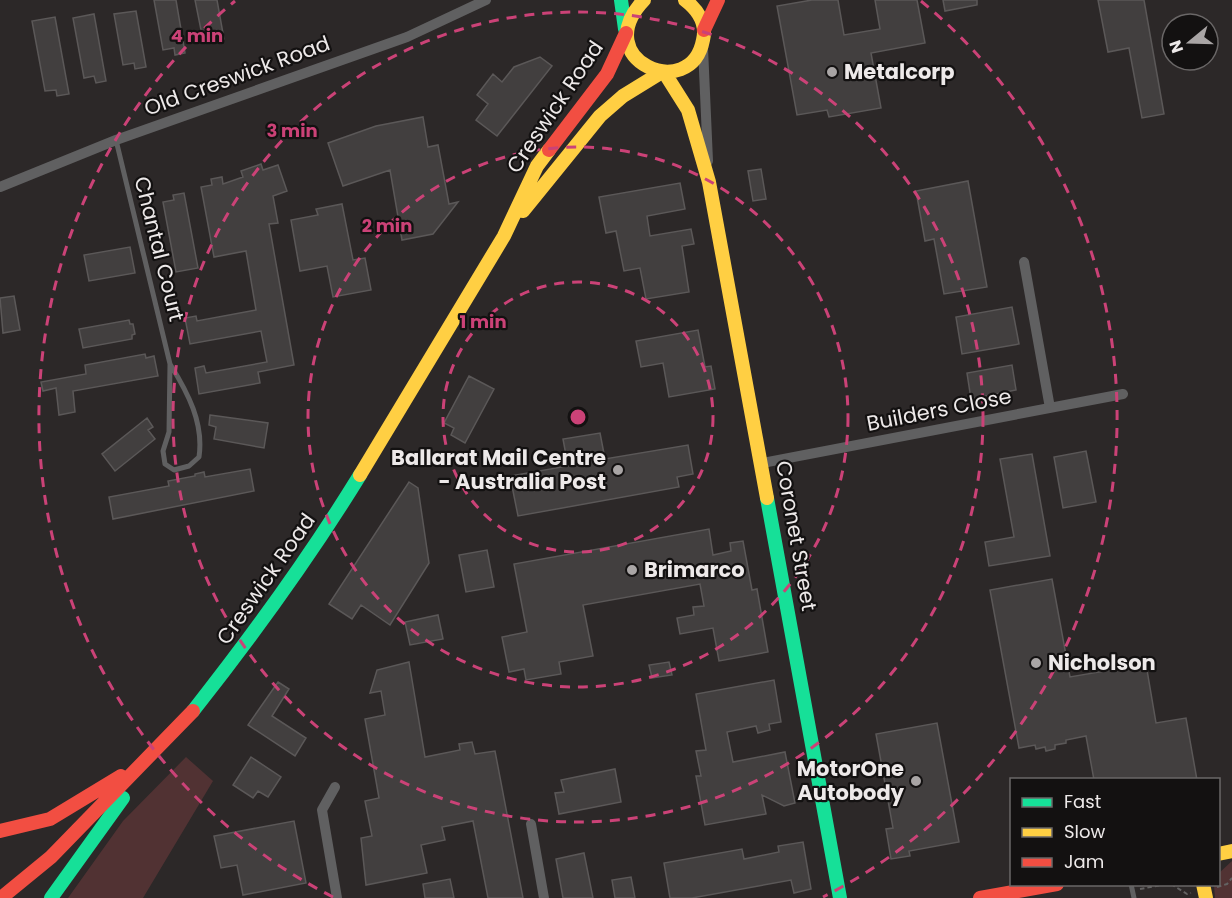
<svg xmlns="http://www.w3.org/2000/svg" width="1232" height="898" font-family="Poppins,sans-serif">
<rect width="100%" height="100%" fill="#2c2828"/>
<path fill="#513233" d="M186,757L213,781L143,898H68L123,821Z
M1232,861V898H1215L1214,885L1218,884L1219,873Z"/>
<path fill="#423f3f" stroke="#5b5858" stroke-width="1.5" d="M154,0H176L185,53L175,55L174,48L163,50Z
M195,0H217L224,39L213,41L212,33L202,35Z
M812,0H838L844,35L880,29L875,0H917L925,43L871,53L881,108L829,117L827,110L797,115L777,6Z
M943,0H977V5L945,11Z
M1098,0H1144L1164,114L1142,118L1129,48L1108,52Z
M136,11L146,67L135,69L134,63L123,65L114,14Z
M94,14L106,81L96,83L94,76L84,78L73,18Z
M55,17L69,94L57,96L56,90L45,91L32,21Z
M540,57L552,66L497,136L476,120L488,104L477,95L493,74L502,82L514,67Z
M423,117L428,147L438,145L449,204L458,202L433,234L402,240L390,170L343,186L328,143L376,126Z
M261,164L263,170L278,165L287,191L273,196L278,223L269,224L294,365L258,372L260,383L199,394L195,368L204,366L206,373L267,362L261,331L190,344L185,318L196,316L197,321L256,310L246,251L214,257L201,187L212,185L211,179L222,177L223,184L243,177L241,171Z
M761,169L766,199L753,201L748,171Z
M968,181L987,287L944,294L934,239L925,241L916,191Z
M680,183L685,209L647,216L650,236L691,229L694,244L682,246L689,292L646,299L640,268L624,271L616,231L606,233L599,197Z
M184,193L198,268L176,272L163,202L174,200L173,195Z
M342,204L353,260L365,258L371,290L333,297L327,266L300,271L291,220L318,215L316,209Z
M130,247L135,273L89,281L84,255Z
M14,296L20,330L3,333L0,298Z
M1012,307L1019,344L962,354L956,317Z
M129,320L130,324H133L135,334L132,335V339L83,348L79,329Z
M698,330L705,367L711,366L715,389L669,397L663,363L641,367L636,341Z
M145,354L146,358L154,356L158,376L73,391L75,412L59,415L56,388L43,391L41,382L86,374L85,365Z
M1012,365L1016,390L971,399L967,373Z
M469,376L494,389L465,443L451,435L454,428L444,423Z
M210,415L268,423L264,448L214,439L216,427L209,425Z
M147,418L153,427L148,430L155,439L115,471L102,454Z
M600,433L605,459L688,445L693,474L677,477L679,487L518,516L510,476L568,466L563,439Z
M1086,451L1096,502L1063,508L1054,457Z
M1032,454L1050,556L989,566L985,542L1014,537L1000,459Z
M250,469L254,491L113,519L109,497L169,486L168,481L195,476V474L204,472L205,477Z
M409,482L418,488L429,563L390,625L361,605L352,619L329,604Z
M709,529L713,555L731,551L730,543L743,541L752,590L757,589L768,652L719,661L713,628L680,634L677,618L694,615L693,607L704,606L700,584L583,605L593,656L559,662L561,674L526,680L524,669L509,672L502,637L527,632L514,564Z
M487,550L494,587L466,592L459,555Z
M1052,579L1070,677L1146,664L1156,723L1186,718L1197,780H1094L1086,736L1066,740V743L1055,745V749L1046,751L1045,747L1036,749L1035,745L1019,748L990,590Z
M438,615L443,639L410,645L405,622Z
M409,662L425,757L460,750L459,744L472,742L475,754L495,751L523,898H488L473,821L442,827L445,840L421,845L427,873L366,885L361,838L372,836L365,801L379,798L365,719L385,715L381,691L370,693L377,670Z
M669,662L672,675L652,678L649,665Z
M774,680L781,722L769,724L770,730L758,733L756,726L727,732L733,762L785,752L795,803L784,806L762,795L766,814L705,825L696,776H701L696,751L706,750L696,694Z
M278,682L289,689L272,716L306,738L295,756L248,725Z
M937,723L959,842L909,851L910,856L891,859L886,829L893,828L876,734Z
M251,757L281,777L268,797L258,791L253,798L233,785Z
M615,769L621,802L559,814L555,793L564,792L561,780Z
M294,821L306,883L243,895L237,865L221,868L214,836Z
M803,842L811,889L794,893L791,880L692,898H670L664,863L742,849L744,859L779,852L778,846Z
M584,853L593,898H563L556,859Z
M631,877L635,898H615L612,880Z
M450,879L454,898H425L423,884Z"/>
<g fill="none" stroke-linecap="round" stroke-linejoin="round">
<path stroke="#636262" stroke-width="2" stroke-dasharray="4.5 3" stroke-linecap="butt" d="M1171,884L1187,894L1191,893
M1217,887L1227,884L1232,878
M1140,889L1167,884"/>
<path stroke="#606061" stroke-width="5" d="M116,140L170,364C188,393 204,423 199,457L189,466L174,470L165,464L163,451L169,432L170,364
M1131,884L1134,898"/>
<path stroke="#606061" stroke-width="10" d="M703,48L708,161
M0,187L116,140L407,37L486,0
M1024,262L1050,408
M762,463L1123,394
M335,787L322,810L337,898
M531,824L544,898"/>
<path stroke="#16e098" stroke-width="14" d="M621,0L625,29
M767,498L840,898
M193,711C253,635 309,558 360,475
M51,898L123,798"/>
<path stroke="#ffcf43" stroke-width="14" d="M644,0C587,60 691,104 703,40C707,24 698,10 685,0
M664,72L688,110L709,182L767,498
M523,211L600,116L623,96L662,72
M360,475L504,236L537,166L549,150
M1218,854L1232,851
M1203,884L1206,898"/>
<path stroke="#f24e42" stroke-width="14" d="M704,30L718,0
M549,150L607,74L626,33
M0,831L50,819L121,776
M1,898L51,857L193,711
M980,898L1057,884"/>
</g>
<g fill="none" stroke="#cb4277" stroke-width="3" stroke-dasharray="10 8">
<circle cx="578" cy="417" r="135"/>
<circle cx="578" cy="417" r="270"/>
<circle cx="578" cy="417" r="405"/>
<path d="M333 897A539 539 0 0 1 235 1M921 1A539 539 0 0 1 823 897"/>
</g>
<g fill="#a9a5a5" stroke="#131111" stroke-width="2">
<circle cx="832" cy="72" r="6"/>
<circle cx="618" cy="470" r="6"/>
<circle cx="632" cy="570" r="6"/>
<circle cx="1036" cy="663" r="6"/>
<circle cx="916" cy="781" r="6"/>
</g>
<g text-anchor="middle" stroke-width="4.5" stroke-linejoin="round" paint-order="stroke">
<g font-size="21" font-weight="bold" fill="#ede9e9" stroke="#131111" text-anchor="start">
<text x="844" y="79">Metalcorp</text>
<text x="606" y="465" text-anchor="end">Ballarat Mail Centre<tspan x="606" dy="24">- Australia Post</tspan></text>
<text x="644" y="577">Brimarco</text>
<text x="1048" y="670">Nicholson</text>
<text x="904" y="776" text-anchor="end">MotorOne<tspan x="904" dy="24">Autobody</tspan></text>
</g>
<g font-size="21" fill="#ede9e9" stroke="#131111">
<text transform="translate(237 76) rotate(-20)" y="7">Old Creswick Road</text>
<text transform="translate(555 107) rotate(-56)" y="7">Creswick Road</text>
<text transform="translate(159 249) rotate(76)" y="7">Chantal Court</text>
<text transform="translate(939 410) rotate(-11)" y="7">Builders Close</text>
<text transform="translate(796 536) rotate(80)" y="7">Coronet Street</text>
<text transform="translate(266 579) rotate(-55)" y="7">Creswick Road</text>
</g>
</g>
<circle cx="578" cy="417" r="9" fill="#cb4277" stroke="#131111" stroke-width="3"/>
<g font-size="18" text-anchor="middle" font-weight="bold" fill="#cb4277" stroke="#131111" stroke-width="4.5" stroke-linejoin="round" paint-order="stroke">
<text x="197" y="42">4 min</text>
<text x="292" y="137">3 min</text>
<text x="387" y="232">2 min</text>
<text x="483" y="328">1 min</text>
</g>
<rect x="1010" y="778" width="210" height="108" fill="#131111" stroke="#6a6767" stroke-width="1.5"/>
<rect x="1022" y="798" width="30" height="9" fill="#16e098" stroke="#6a6767" stroke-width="1.5"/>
<text x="1064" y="808" font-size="18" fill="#ede9e9">Fast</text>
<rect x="1022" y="828" width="30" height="9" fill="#ffcf43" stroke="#6a6767" stroke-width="1.5"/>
<text x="1064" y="838" font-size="18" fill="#ede9e9">Slow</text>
<rect x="1022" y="858" width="30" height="9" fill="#f24e42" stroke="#6a6767" stroke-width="1.5"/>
<text x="1064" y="868" font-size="18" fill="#ede9e9">Jam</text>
<g transform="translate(1190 42) rotate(251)"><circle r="28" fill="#131111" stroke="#6a6767" stroke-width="1.5"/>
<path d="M0-4.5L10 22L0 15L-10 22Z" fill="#a9a5a5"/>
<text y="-9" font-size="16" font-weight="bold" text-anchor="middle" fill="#ede9e9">N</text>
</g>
</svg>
